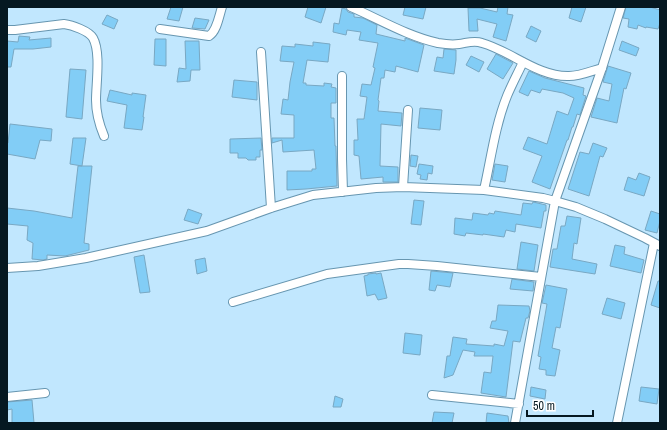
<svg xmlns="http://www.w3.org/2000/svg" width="667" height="430" font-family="'Archivo Narrow',sans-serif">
<rect width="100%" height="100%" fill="#c1e7fe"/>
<path fill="#82cdf6" stroke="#79a8c3" d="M171,7H183L179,21L167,19Z
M308,7H326L321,23L305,17Z
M405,7H426L423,19L403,15Z
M498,7H508L507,14L513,15L506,41L493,37L497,24L477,19L478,31H469L468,8H480L497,12Z
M572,7H586L581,22L569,18Z
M626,7H650L660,10V23L658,29L646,27V28L638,25L637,29L628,27L629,19L623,18Z
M342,8L346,9L348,12L354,14V17L363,18L377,25L376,34L405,41V38L424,45L418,72L396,66L395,72L385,70L384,78H381L378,100L379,101L378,111L402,113L401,126L381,124L380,166L398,167V182H383V177L361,179L359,156L354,155V140H358L357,119H364L367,97L360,96L362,84L371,85L375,68L373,67L378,43L359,40L361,32L347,30L346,35L333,32L334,23L339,24Z
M107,15L118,20L114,29L102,24Z
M195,18L209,20L205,29L192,28Z
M531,26L541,31L536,42L526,37Z
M19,36L30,37L29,40L51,38V47L33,49H14L11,67H7V41L18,42Z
M155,39H166V66L154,65Z
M185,41H199L200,70H191L190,81L177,82L179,68L186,69Z
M622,41L639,48L636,56L619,50Z
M313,42L330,44L328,62L307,60L303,83H306V85L324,86V83L332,84L331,87L336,88V103H331V118H334L335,146H336V148L337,186L306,189L287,190V171H312V169H316L314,150L283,152L282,140L272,143V138H294V115L281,114L283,99L288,100L290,82L294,62L280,61L282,46L295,47V44L313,46Z
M444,49L456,50V60L454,74L434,71L437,57L443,58Z
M496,54L513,63L503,79L487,69Z
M471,56L484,62L479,72L466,65Z
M608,66L631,73L626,89L624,88L617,123L591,117L597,98L609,101L612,84L603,82Z
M70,69L86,70L82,119L66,117Z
M529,71L545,78L584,88L583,95L586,96L580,115L577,114L573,127H572L568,140H567L550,189L532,182L542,156L523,149L528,137L547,144L557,111L568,115L574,98L563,93L542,89L540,93L531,90L528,96L519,92Z
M234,80L257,82V100L232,97Z
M110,90L132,95V93L146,95L143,117H144L142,130L124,128L127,105L107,101Z
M420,108L442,110L440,130L418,128Z
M10,124L52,129L51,141L40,140L35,159L7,154V143H8Z
M73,138H86L82,166L70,164Z
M261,138L262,150H260V157H256V160H248L246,158H238V153H230V139Z
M593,143L607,148L603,157L600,156L589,196L568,189L580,152L589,154Z
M411,155L418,156L416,167L410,166Z
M419,164L433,166L432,174L428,173L427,180L420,179L421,175L417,174Z
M495,164L508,166L505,182L492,180Z
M78,166H92L84,243L89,244V250L65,256L47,255V259L43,260L32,259L33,243L27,240L28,226L7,224V208L34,211L72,218Z
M639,173L650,177L644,196L624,190L628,177L636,180Z
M414,200L424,201L421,225L411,224Z
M533,202L546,205V211H544L541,228L516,224L515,232L506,230L504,237L483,234V235L466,233L465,236L454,234L455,218L472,220L473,213L488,215L489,213L494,214L495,211L521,215L523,203L532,204Z
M188,209L202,214L198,224L184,220Z
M651,211L660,214V221L657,233L645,230Z
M567,216L581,218L577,244L574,243L572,259L597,264L595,274L550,267L553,249H557L561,226H565Z
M521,242L538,245L534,271L517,269Z
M615,245L625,247L624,254L644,260L641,273L610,266Z
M144,255L150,292L140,293L134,257Z
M205,258L207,271L197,274L195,260Z
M431,271L453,273L450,287L437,285L435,291L429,290Z
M376,273V274L381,273L387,298L378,300L375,294L367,296L364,276L368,275V274Z
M512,279L534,282L533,291L510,289Z
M658,281H660V308L651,305Z
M546,285L567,289L560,328L556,327L552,348L560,350L555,376L546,375V370L539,369L541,357L538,356L547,304L542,303Z
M607,298L625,303L621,319L602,314Z
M498,305L529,306L530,311L528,318H526L520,342L513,341L506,397L481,393L484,372L491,373L493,356H474L475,352L463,350L453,375L444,378L447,356H450L453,337L467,339L466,344L494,346V344L504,346L508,331L490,328L492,321H496Z
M405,333L422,335L420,355L403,353Z
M531,387L546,390L545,399L530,396Z
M641,387L659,389L657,404L639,401Z
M335,396L343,399L341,407H333Z
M32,400L34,423H12V409L7,410V402Z
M434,412L454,413L452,423H432Z
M487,413L508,416L509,423H486Z"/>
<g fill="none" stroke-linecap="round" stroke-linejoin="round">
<defs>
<path id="street" d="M351,7C379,19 407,36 438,43C444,44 452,45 459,44C467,43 474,40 482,43C511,51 538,77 569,76C580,76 591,71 602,68
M160,29L209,36C217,31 219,16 222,7
M7,30H15L64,24C72,25 89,31 93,38C101,52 96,84 96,100C96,113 99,124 104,136
M261,52L271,208
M342,76V159L343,192
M403,187L408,110
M484,190C491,159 495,126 507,96C512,84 518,73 523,62
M7,268L38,266L86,258L207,231L271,208L313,195L376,188L403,187L484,190L543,198L555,201L576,207L605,219L645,238L660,246
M233,302L327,274L399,264H408L437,266L541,277
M432,395L519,404
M7,397L45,393
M515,423L555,201L602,68L621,7
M617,423L654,243"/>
</defs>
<use href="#street" stroke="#6796b0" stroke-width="10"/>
<use href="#street" stroke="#fff" stroke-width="8"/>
</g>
<rect width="667" height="430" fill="none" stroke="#051821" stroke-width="16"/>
<path d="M527 410v6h66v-6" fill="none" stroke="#051821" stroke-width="2"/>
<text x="533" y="410" font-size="12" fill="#051821" stroke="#ffffff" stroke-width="3" paint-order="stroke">50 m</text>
</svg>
